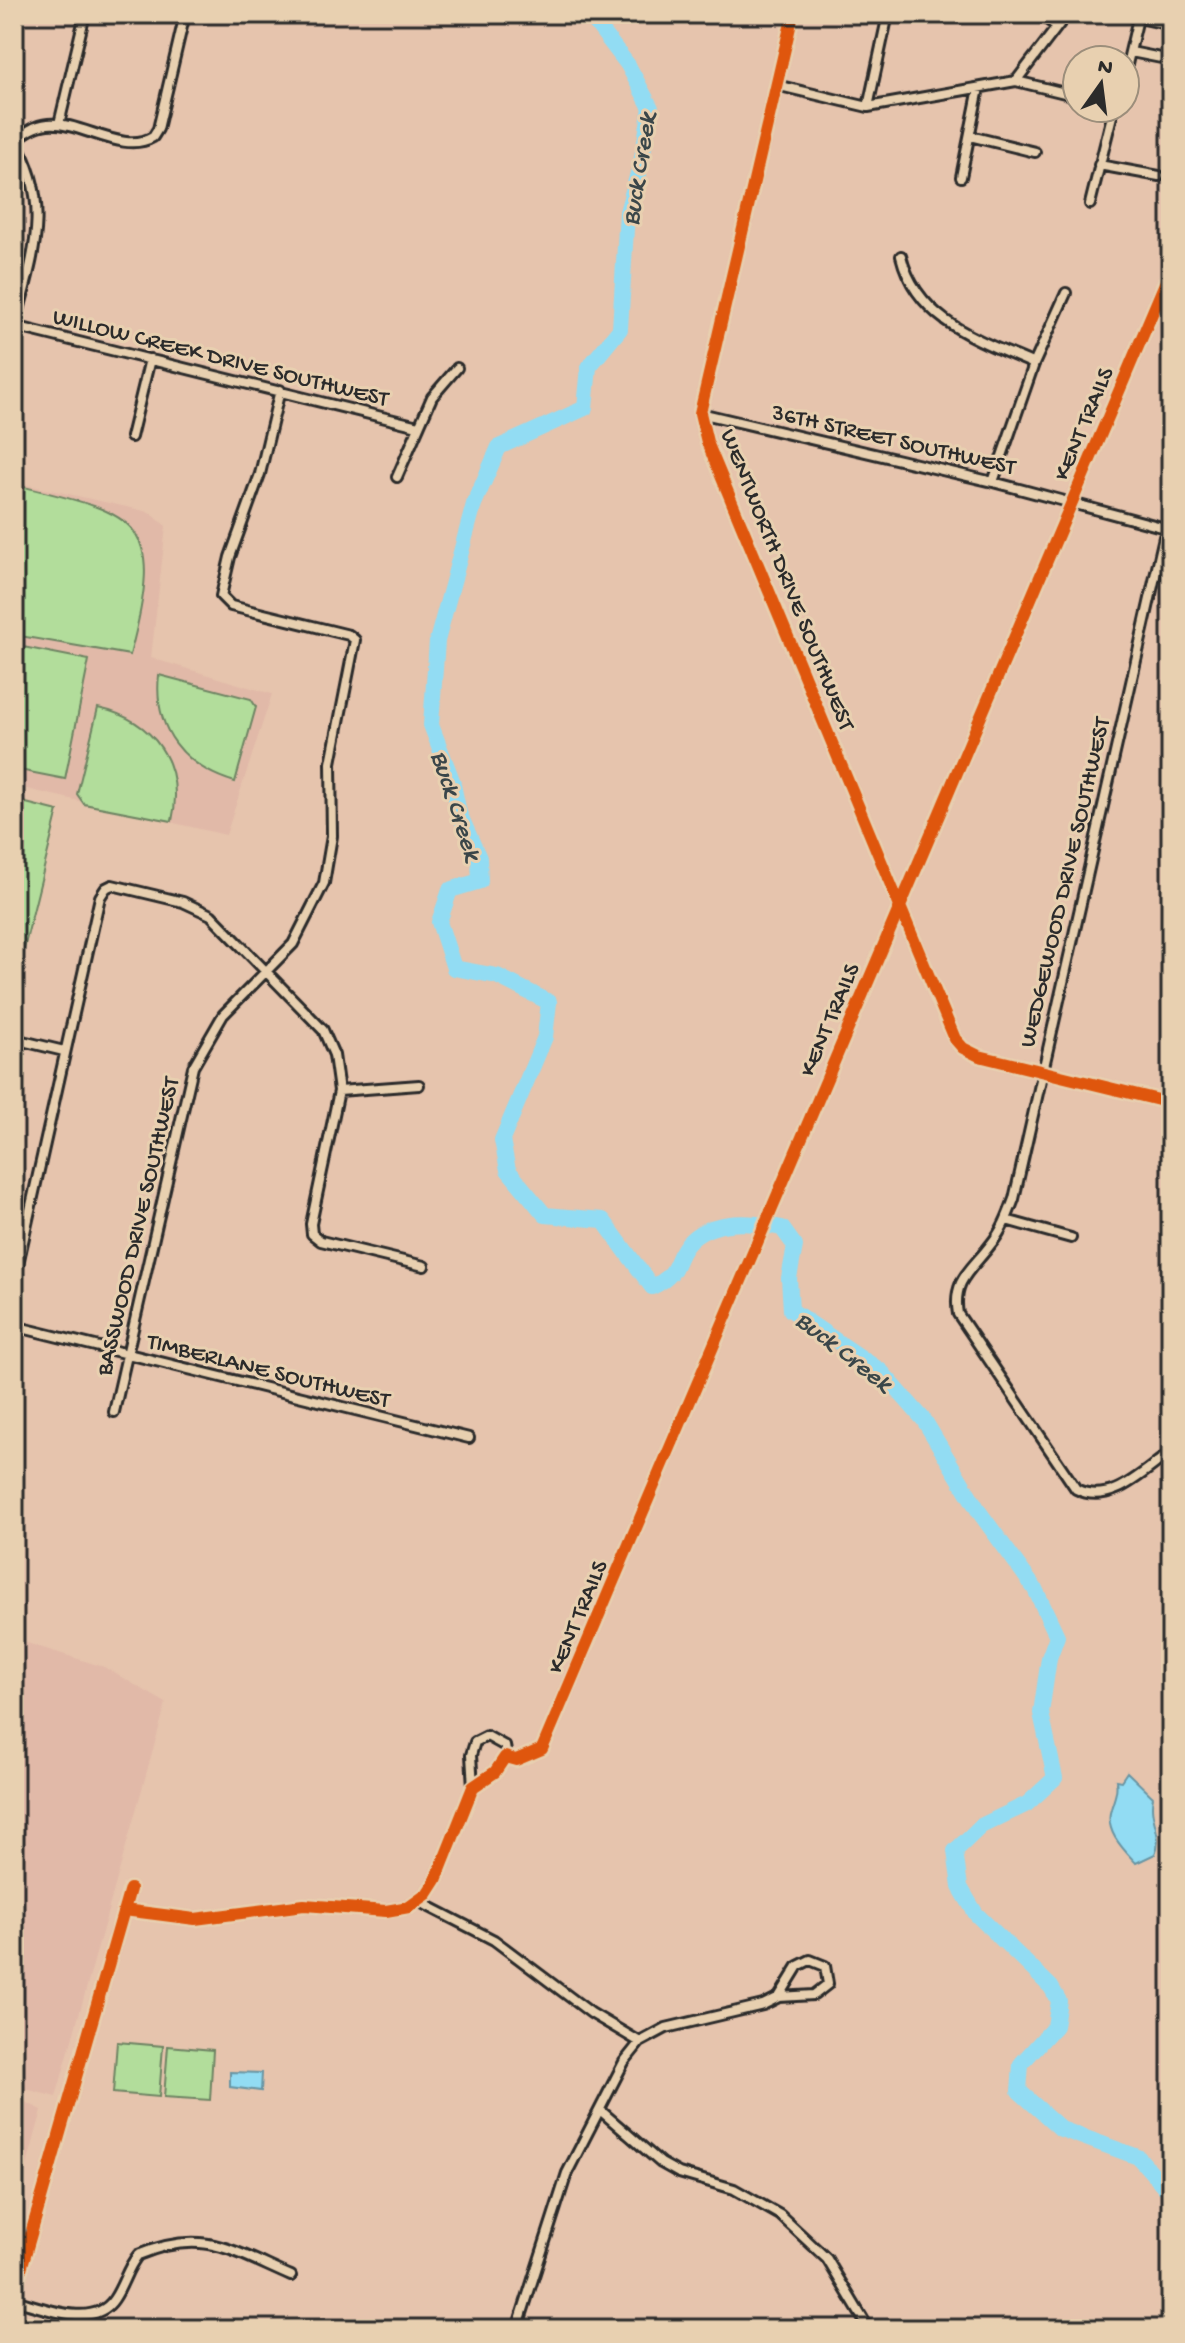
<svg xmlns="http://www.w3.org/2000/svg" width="1185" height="2343" font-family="'Gochi Hand',sans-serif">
<rect width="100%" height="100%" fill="#e6c4ad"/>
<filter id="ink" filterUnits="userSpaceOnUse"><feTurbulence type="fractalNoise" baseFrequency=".0125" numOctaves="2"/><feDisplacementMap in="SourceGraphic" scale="16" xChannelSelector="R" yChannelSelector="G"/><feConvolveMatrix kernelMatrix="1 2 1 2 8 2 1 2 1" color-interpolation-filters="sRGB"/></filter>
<g filter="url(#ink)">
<path fill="#e1b9a8" d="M14,482L149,512L166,526L151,658L272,694L226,835L14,786Z
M14,1639L104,1667L166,1703L56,2097L14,2086Z
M14,2097L42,2110L14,2213Z"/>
<path fill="#b2dd9b" stroke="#6e8463" stroke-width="2" d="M16,485C140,515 166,519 130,655L14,635Z
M18,646L89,660L65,779L14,769V664Z
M159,675L251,699L256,707L235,782C184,767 153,729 159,675Z
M98,708C154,720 185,764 172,821L84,804L77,794Z
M14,800L58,811L18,973L14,972Z
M117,2042L163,2046L159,2097L113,2093Z
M168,2046L213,2050L210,2100L164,2097Z"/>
<path fill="#92dcf3" stroke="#6995a3" stroke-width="2" d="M1127,1772L1153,1797C1148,1819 1164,1834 1155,1854L1136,1863C1122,1848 1104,1830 1111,1809C1114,1799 1118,1791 1116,1780L1121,1781Z
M230,2072L262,2073L261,2091L230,2087Z"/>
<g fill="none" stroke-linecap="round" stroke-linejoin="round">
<path stroke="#92dcf3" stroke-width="16" d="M589,14L628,65L651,108L641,163L627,212L620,329L589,367L585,408L499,447L474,504L437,641L431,725L452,780L459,813L479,858L480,881L450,890L439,922L454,968L497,976L549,1002L545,1037L502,1140L508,1170L545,1215L603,1220L652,1287C683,1273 672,1258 691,1240C715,1218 754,1222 782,1228L795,1246L789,1278L791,1310L881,1371L924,1420L980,1513L1035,1589L1057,1636L1049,1658L1041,1713L1055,1778L1027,1804L981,1826L955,1851L960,1887L976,1914L1051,1987L1059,2001L1055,2026L1021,2064L1019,2091L1061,2129L1138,2157L1171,2194"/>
<defs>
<path id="street" d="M793,14L700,413L707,442L955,1039L963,1048L979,1056L1171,1103
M1041,14L1057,27
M1121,14L1171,25
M1131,52L1171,60
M1125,73L1138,18
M1016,81L1077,96
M776,85L868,107L1016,81L1067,14
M868,107L888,14
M59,124L85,14
M970,136L1035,152
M14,139C55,206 31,260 14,330
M14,141C24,133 35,125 48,124C81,121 123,155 153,137L158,129L185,14
M1099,165L1159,176
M961,177L979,88
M1090,204L1114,108
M901,256C917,321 979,340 1034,364
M14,326L418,426
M700,413L993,482L1169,529
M131,437L150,359
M397,477L432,397L457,368
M993,482L1034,364L1066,293
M1171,506L1014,1199C1008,1215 1002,1231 991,1244C972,1270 952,1279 958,1314L1076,1489C1111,1507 1143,1471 1171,1452
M14,1039L64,1051
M339,1091L419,1085
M1006,1220L1071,1238
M14,1282L100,897L106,888L112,885L183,902L211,915L323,1030L334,1055L339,1091L311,1224L312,1234L321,1241L424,1266
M14,1326L469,1438
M114,1412L193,1067L223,1015L293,944L324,883L332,836L331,763L355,640L349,635L231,606L221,596L230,557L260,474L280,390
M418,1901L494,1940L591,2013L640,2042
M124,1910L195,1919L304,1905L386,1911L409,1907L427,1894L436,1880L473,1787L471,1755L475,1742L487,1736L505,1746C510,1766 487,1777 473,1787
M600,2110L661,2163L679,2173L734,2189L780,2215L827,2259L869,2329
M14,2293L130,1889
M14,2300C42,2307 94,2330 114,2299C124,2284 127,2268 138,2255C203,2228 231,2250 291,2276
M517,2329L567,2173L624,2062L640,2042L666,2028L763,2005L779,1997L814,1995L828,1984L825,1966L810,1960L798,1966L779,1997"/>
</defs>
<use href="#street" stroke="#2b2b2b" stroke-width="14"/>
<use href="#street" stroke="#e8d0b0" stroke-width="8"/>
<defs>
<path id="cycleway" d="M793,14L700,413L707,442L955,1039L963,1048L979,1056L1171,1103
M124,1910L195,1919L304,1905L386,1911L409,1907L427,1894L436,1880L473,1787L495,1772L505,1757L516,1760L542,1749L1171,269
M14,2293L130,1889"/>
</defs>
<use href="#cycleway" stroke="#e8d0b0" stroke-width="17"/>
<use href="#cycleway" stroke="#df570e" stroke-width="12"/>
</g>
</g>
<g text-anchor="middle" stroke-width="6" stroke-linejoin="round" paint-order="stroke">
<g font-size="24" fill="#2b2b2b" stroke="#e8d0b0">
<text transform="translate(221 356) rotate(14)" y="8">WILLOW CREEK DRIVE SOUTHWEST</text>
<text transform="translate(1082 423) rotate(-67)" y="8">KENT TRAILS</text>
<text transform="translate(894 438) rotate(13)" y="8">36TH STREET SOUTHWEST</text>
<text transform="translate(789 579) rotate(68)" y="8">WENTWORTH DRIVE SOUTHWEST</text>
<text transform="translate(1063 882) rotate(-77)" y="8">WEDGEWOOD DRIVE SOUTHWEST</text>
<text transform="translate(828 1019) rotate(-67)" y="8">KENT TRAILS</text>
<text transform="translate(136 1226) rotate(-77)" y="8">BASSWOOD DRIVE SOUTHWEST</text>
<text transform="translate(269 1369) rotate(14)" y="8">TIMBERLANE SOUTHWEST</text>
<text transform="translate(576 1616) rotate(-67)" y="8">KENT TRAILS</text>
</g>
<g font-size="26" font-style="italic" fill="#3a4649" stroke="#e8d0b0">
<text transform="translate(637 169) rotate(-81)" y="9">Buck Creek</text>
<text transform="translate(458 805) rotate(72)" y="9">Buck Creek</text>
<text transform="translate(845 1350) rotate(38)" y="9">Buck Creek</text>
</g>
</g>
<rect width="1185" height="2343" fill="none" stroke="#e8d0b0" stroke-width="48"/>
<rect x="24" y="24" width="1137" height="2295" fill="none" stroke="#2b2b2b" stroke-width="3" filter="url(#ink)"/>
<g transform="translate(1101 84) rotate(14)"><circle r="38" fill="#e8d0b0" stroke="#9c8e7b" stroke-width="2"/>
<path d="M0-6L14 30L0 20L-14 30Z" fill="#2b2b2b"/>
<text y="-12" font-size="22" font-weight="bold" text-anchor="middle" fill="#2b2b2b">N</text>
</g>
</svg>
